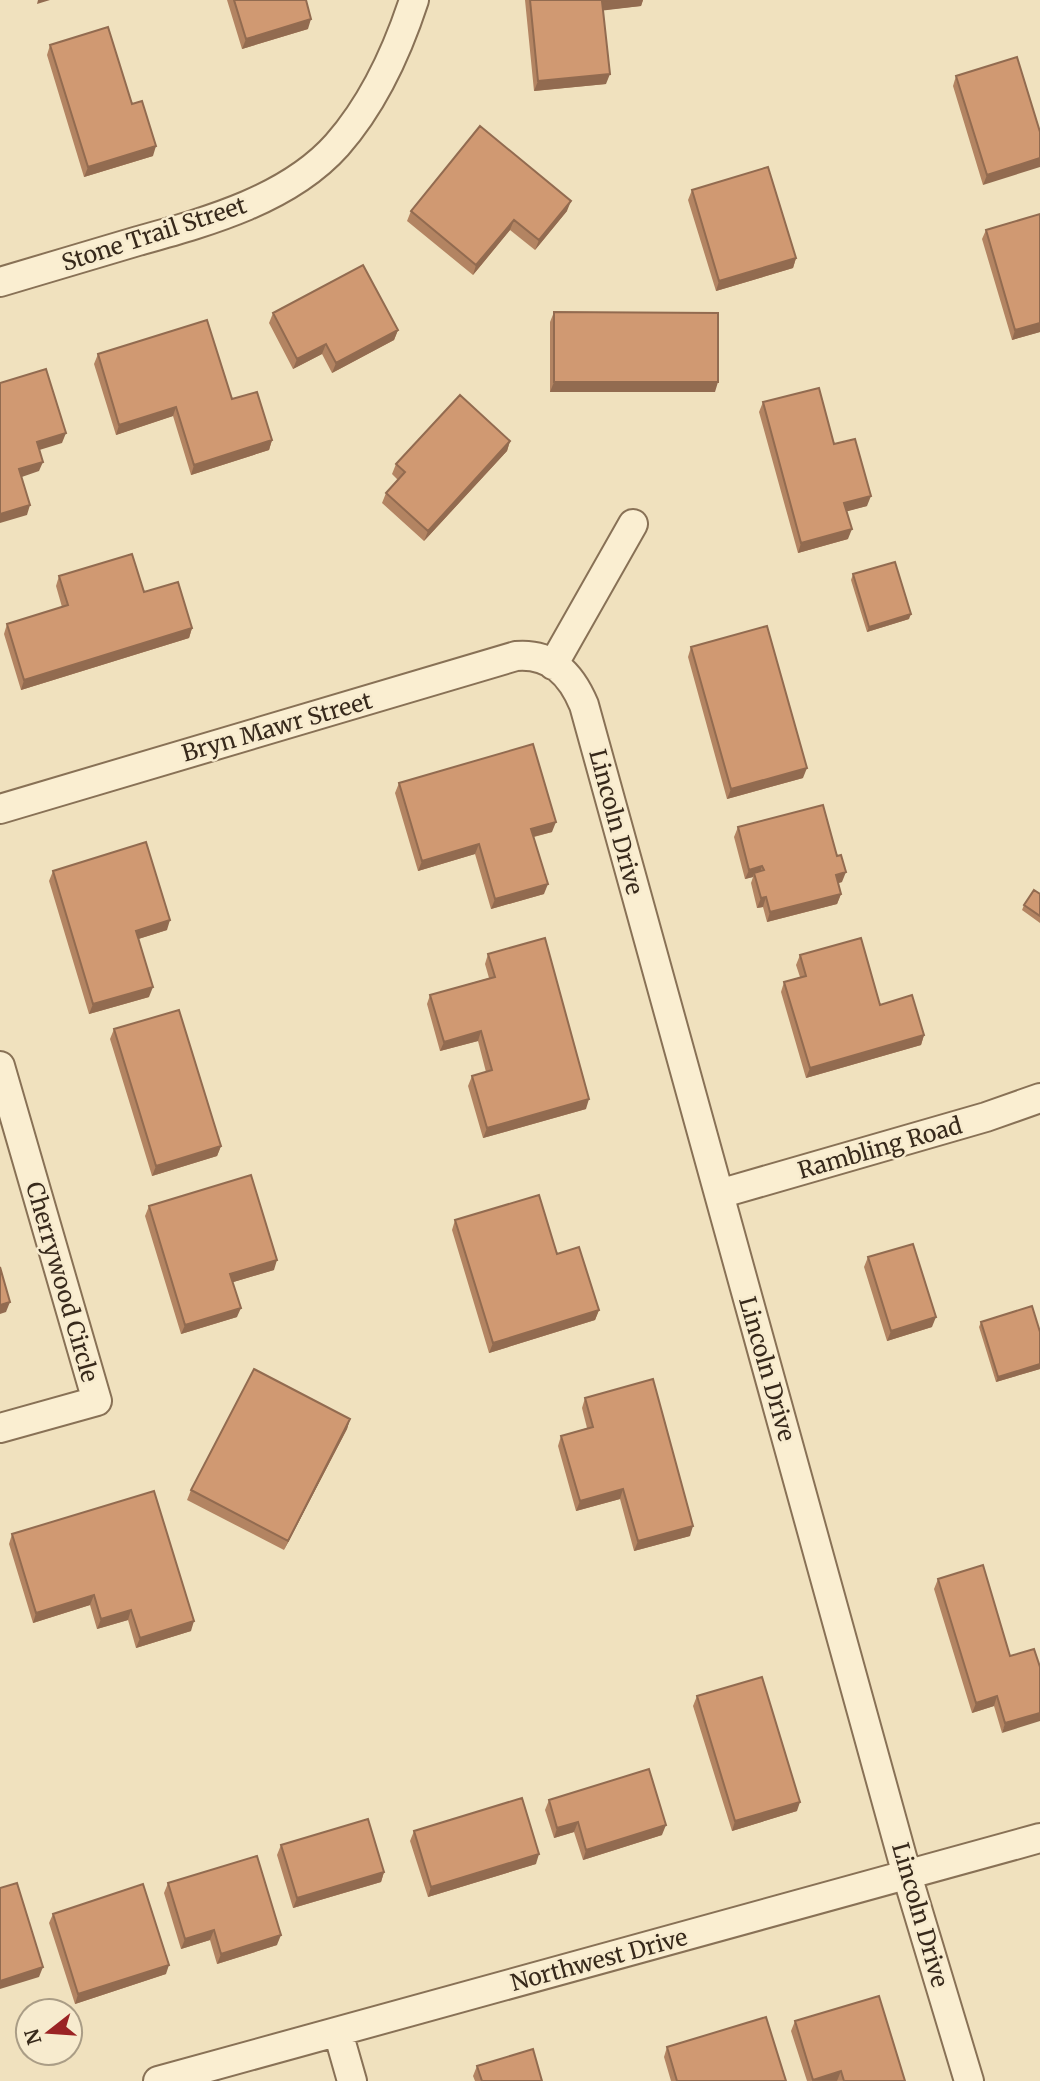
<svg xmlns="http://www.w3.org/2000/svg" width="1040" height="2081" font-family="Merriweather,serif">
<rect width="100%" height="100%" fill="#f0e1be"/>
<g fill="none" stroke-linecap="round" stroke-linejoin="round">
<defs>
<path id="minor" d="M0,282C46,268 92,255 138,241C206,222 288,200 337,145C374,103 397,52 414,0
M553,665L633,524
M0,809L516,656C551,653 571,674 584,705L907,1875L969,2081
M0,1066L97,1401L0,1428
M719,1194L986,1117L1040,1098
M338,2032L352,2081
M158,2081L1040,1838"/>
</defs>
<use href="#minor" stroke="#887156" stroke-width="32"/>
<use href="#minor" stroke="#faeed1" stroke-width="28"/>
</g>
<path fill="#b38462" d="M227,0H306L308,29L242,49Z
M525,0H643L641,6L603,10L606,84L534,91Z
M50,45L132,104L153,156L84,177L47,55Z
M956,76L1040,132L983,185L953,86Z
M692,190L796,258L793,268L716,291L688,200Z
M411,211H567L535,250L510,230L473,275L407,221Z
M1040,214V332L1012,340L982,239L986,230Z
M554,312L715,392H550V322Z
M273,313L398,330L394,340L332,373L322,354L293,369L269,323Z
M98,354L272,440L269,450L191,475L173,416L116,435L94,364Z
M763,402L834,444L867,506L847,511L848,539L798,553L759,412Z
M510,441L507,451L424,541L382,503L386,493L398,480L392,474L396,464Z
M853,574L909,619L867,632L851,580Z
M59,576L192,628L189,638L21,690L4,634L7,624L62,607L56,586Z
M691,647L803,778L727,799L688,657Z
M399,783L552,832L534,837L544,894L491,909L475,854L418,871L395,793Z
M738,827L842,882L838,883L841,894L837,904L767,922L763,907L757,908L751,883L753,877L745,879L734,837Z
M53,871L167,930L138,939L149,997L89,1014L49,881Z
M1040,894V923L1022,910L1024,905Z
M488,954L586,1109L483,1138L468,1086L472,1076L486,1072L478,1041L440,1051L427,1004L430,995L489,978L485,964Z
M800,955L880,1005L924,1035L921,1045L806,1078L781,992L784,982L800,977L796,965Z
M114,1029L221,1146L217,1156L152,1176L110,1039Z
M149,1206L274,1270L233,1282L237,1317L181,1334L145,1216Z
M455,1220L557,1254L599,1310L595,1320L489,1353L452,1230Z
M868,1257L932,1327L887,1341L864,1267Z
M981,1322L1040,1332V1369L996,1382L979,1327Z
M585,1398L690,1536L634,1551L620,1499L576,1511L558,1446L561,1436L587,1428L582,1408Z
M350,1419L347,1429L284,1550L187,1500L191,1490Z
M12,1534L191,1631L136,1648L128,1620L97,1629L90,1605L33,1623L9,1544Z
M938,1579L1010,1656L1034,1649L1002,1733L994,1706L972,1713L934,1589Z
M697,1696L797,1811L732,1831L693,1706Z
M549,1800L662,1835L583,1860L574,1832L554,1838L545,1810Z
M414,1831L536,1864L428,1897L410,1841Z
M281,1845L384,1872L381,1882L293,1908L277,1855Z
M168,1883L277,1945L217,1964L210,1940L181,1949L164,1893Z
M53,1914L166,1974L75,2004L49,1923Z
M795,2021L905,2081H807L791,2031Z
M667,2047L786,2081H671L664,2057Z
M477,2066L542,2081H475L473,2076Z"/>
<path fill="#926b50" d="M38,0H50L37,4Z
M610,0H643L641,6L599,11L602,1Z
M311,19L308,29L242,49L246,39Z
M610,74L606,84L534,91L538,81Z
M156,146L153,156L84,177L88,167Z
M1040,158V167L983,185L987,175Z
M571,201L567,211L535,250L539,240Z
M514,220L510,230L473,275L476,265Z
M796,258L793,268L716,291L719,281Z
M1040,323V332L1012,340L1015,330Z
M398,330L394,340L332,373L336,363Z
M326,344L322,354L293,369L297,359Z
M554,382H718L715,392H550Z
M176,407L173,416L116,435L119,425Z
M66,433L62,443L33,452L37,442Z
M272,440L269,450L191,475L194,465Z
M510,441L507,451L424,541L428,531Z
M43,462L39,471L16,479L19,469Z
M871,496L867,506L841,513L844,503Z
M30,505L27,515L0,523V514Z
M852,529L848,539L798,553L801,543Z
M911,614L909,619L867,632L869,627Z
M192,628L189,638L21,690L24,680Z
M807,768L803,778L727,799L731,789Z
M556,822L552,832L528,838L531,829Z
M479,844L475,854L418,871L422,861Z
M762,866L759,876L754,873L753,877L745,879L749,870Z
M846,872L842,882L832,885L836,875Z
M548,884L544,894L491,909L495,899Z
M841,894L837,904L767,922L770,912Z
M766,897L763,907L757,908L761,898Z
M170,920L167,930L132,941L136,931Z
M153,987L149,997L89,1014L93,1004Z
M481,1031L478,1041L440,1051L444,1042Z
M924,1035L921,1045L806,1078L810,1068Z
M589,1099L586,1109L483,1138L487,1128Z
M221,1146L217,1156L152,1176L156,1166Z
M277,1260L274,1270L227,1284L230,1274Z
M10,1302L6,1312L0,1314V1305Z
M241,1308L237,1317L181,1334L185,1325Z
M599,1310L595,1320L489,1353L493,1343Z
M936,1317L932,1327L887,1341L891,1331Z
M1040,1364V1369L996,1382L998,1377Z
M350,1419L347,1429L284,1550L288,1541Z
M623,1489L620,1499L576,1511L580,1501Z
M693,1526L690,1536L634,1551L638,1541Z
M94,1595L90,1605L33,1623L36,1613Z
M131,1610L128,1620L97,1629L101,1619Z
M194,1621L191,1631L136,1648L140,1638Z
M997,1696L994,1706L972,1713L976,1703Z
M1040,1713V1721L1002,1733L1005,1723Z
M800,1802L797,1811L732,1831L735,1821Z
M578,1822L574,1832L554,1838L557,1828Z
M666,1825L662,1835L583,1860L586,1850Z
M539,1854L536,1864L428,1897L431,1887Z
M384,1872L381,1882L293,1908L297,1898Z
M214,1930L210,1940L181,1949L185,1939Z
M281,1935L277,1945L217,1964L221,1954Z
M169,1965L166,1974L75,2004L78,1994Z
M43,1967L39,1977L0,1989V1981Z
M841,2071L837,2081H812L813,2080Z"/>
<path fill="#d09972" stroke="#926b50" stroke-width="2" d="M234,0H306L311,19L246,39Z
M530,0H610L602,1L610,74L538,81Z
M108,27L132,104L142,101L156,146L88,167L50,45Z
M1017,57L1040,132V158L987,175L956,76Z
M480,126L571,201L539,240L514,220L476,265L411,211Z
M768,167L796,258L719,281L692,190Z
M1040,214V323L1015,330L986,230Z
M363,265L398,330L336,363L326,344L297,359L273,313Z
M554,312L718,313V382H554Z
M207,320L232,399L257,392L272,440L194,465L176,407L119,425L98,354Z
M46,369L66,433L37,442L43,462L19,469L30,505L0,514V383Z
M819,388L834,444L855,439L871,496L844,503L852,529L801,543L763,402Z
M460,395L510,441L428,531L386,493L405,472L396,464Z
M132,554L144,592L178,582L192,628L24,680L7,624L68,605L59,576Z
M895,562L911,614L869,627L853,574Z
M767,626L807,768L731,789L691,647Z
M533,744L556,822L531,829L548,884L495,899L479,844L422,861L399,783Z
M823,805L837,856L841,855L846,872L836,875L841,894L770,912L766,897L761,898L754,873L764,870L762,866L749,870L738,827Z
M146,842L170,920L136,931L153,987L93,1004L53,871Z
M1034,890L1040,894V916L1024,905Z
M545,938L589,1099L487,1128L472,1076L492,1070L481,1031L444,1042L430,995L495,977L488,954Z
M861,938L880,1005L912,995L924,1035L810,1068L784,982L806,976L800,955Z
M179,1010L221,1146L156,1166L114,1029Z
M251,1175L277,1260L230,1274L241,1308L185,1325L149,1206Z
M539,1195L557,1254L579,1247L599,1310L493,1343L455,1220Z
M913,1244L936,1317L891,1331L868,1257Z
M0,1267L10,1302L0,1305Z
M1032,1306L1040,1332V1364L998,1377L981,1322Z
M254,1369L350,1419L288,1541L191,1490Z
M653,1379L693,1526L638,1541L623,1489L580,1501L561,1436L593,1427L585,1398Z
M154,1491L194,1621L140,1638L131,1610L101,1619L94,1595L36,1613L12,1534Z
M983,1565L1010,1656L1034,1649L1040,1667V1713L1005,1723L997,1696L976,1703L938,1579Z
M762,1677L800,1802L735,1821L697,1696Z
M649,1769L666,1825L586,1850L578,1822L557,1828L549,1800Z
M522,1798L539,1854L431,1887L414,1831Z
M368,1819L384,1872L297,1898L281,1845Z
M257,1856L281,1935L221,1954L214,1930L185,1939L168,1883Z
M17,1883L43,1967L0,1981V1888Z
M143,1884L169,1965L78,1994L53,1914Z
M879,1996L905,2081H844L841,2071L813,2080L795,2021Z
M766,2017L786,2081H677L667,2047Z
M533,2049L542,2081H482L477,2066Z"/>
<g text-anchor="middle" stroke-width="5" stroke-linejoin="round" paint-order="stroke">
<g font-size="23" fill="#37291b" stroke="#f7ebce">
<text transform="translate(154 234) rotate(-18)" y="8">Stone Trail Street</text>
<text transform="translate(277 727) rotate(-16)" y="8">Bryn Mawr Street</text>
<text transform="translate(616 822) rotate(75)" y="8">Lincoln Drive</text>
<text transform="translate(880 1148) rotate(-16)" y="8">Rambling Road</text>
<text transform="translate(62 1282) rotate(74)" y="8">Cherrywood Circle</text>
<text transform="translate(767 1369) rotate(74)" y="8">Lincoln Drive</text>
<text transform="translate(920 1915) rotate(74)" y="8">Lincoln Drive</text>
<text transform="translate(599 1960) rotate(-15)" y="8">Northwest Drive</text>
</g>
</g>
<g transform="translate(49 2032) rotate(253)"><circle r="33" fill="#f7ebce" stroke="#aa9d86" stroke-width="2"/>
<path d="M0-5L12 26L0 18L-12 26Z" fill="#9a2324"/>
<text y="-10" font-size="19" font-weight="bold" text-anchor="middle" fill="#37291b">N</text>
</g>
</svg>
